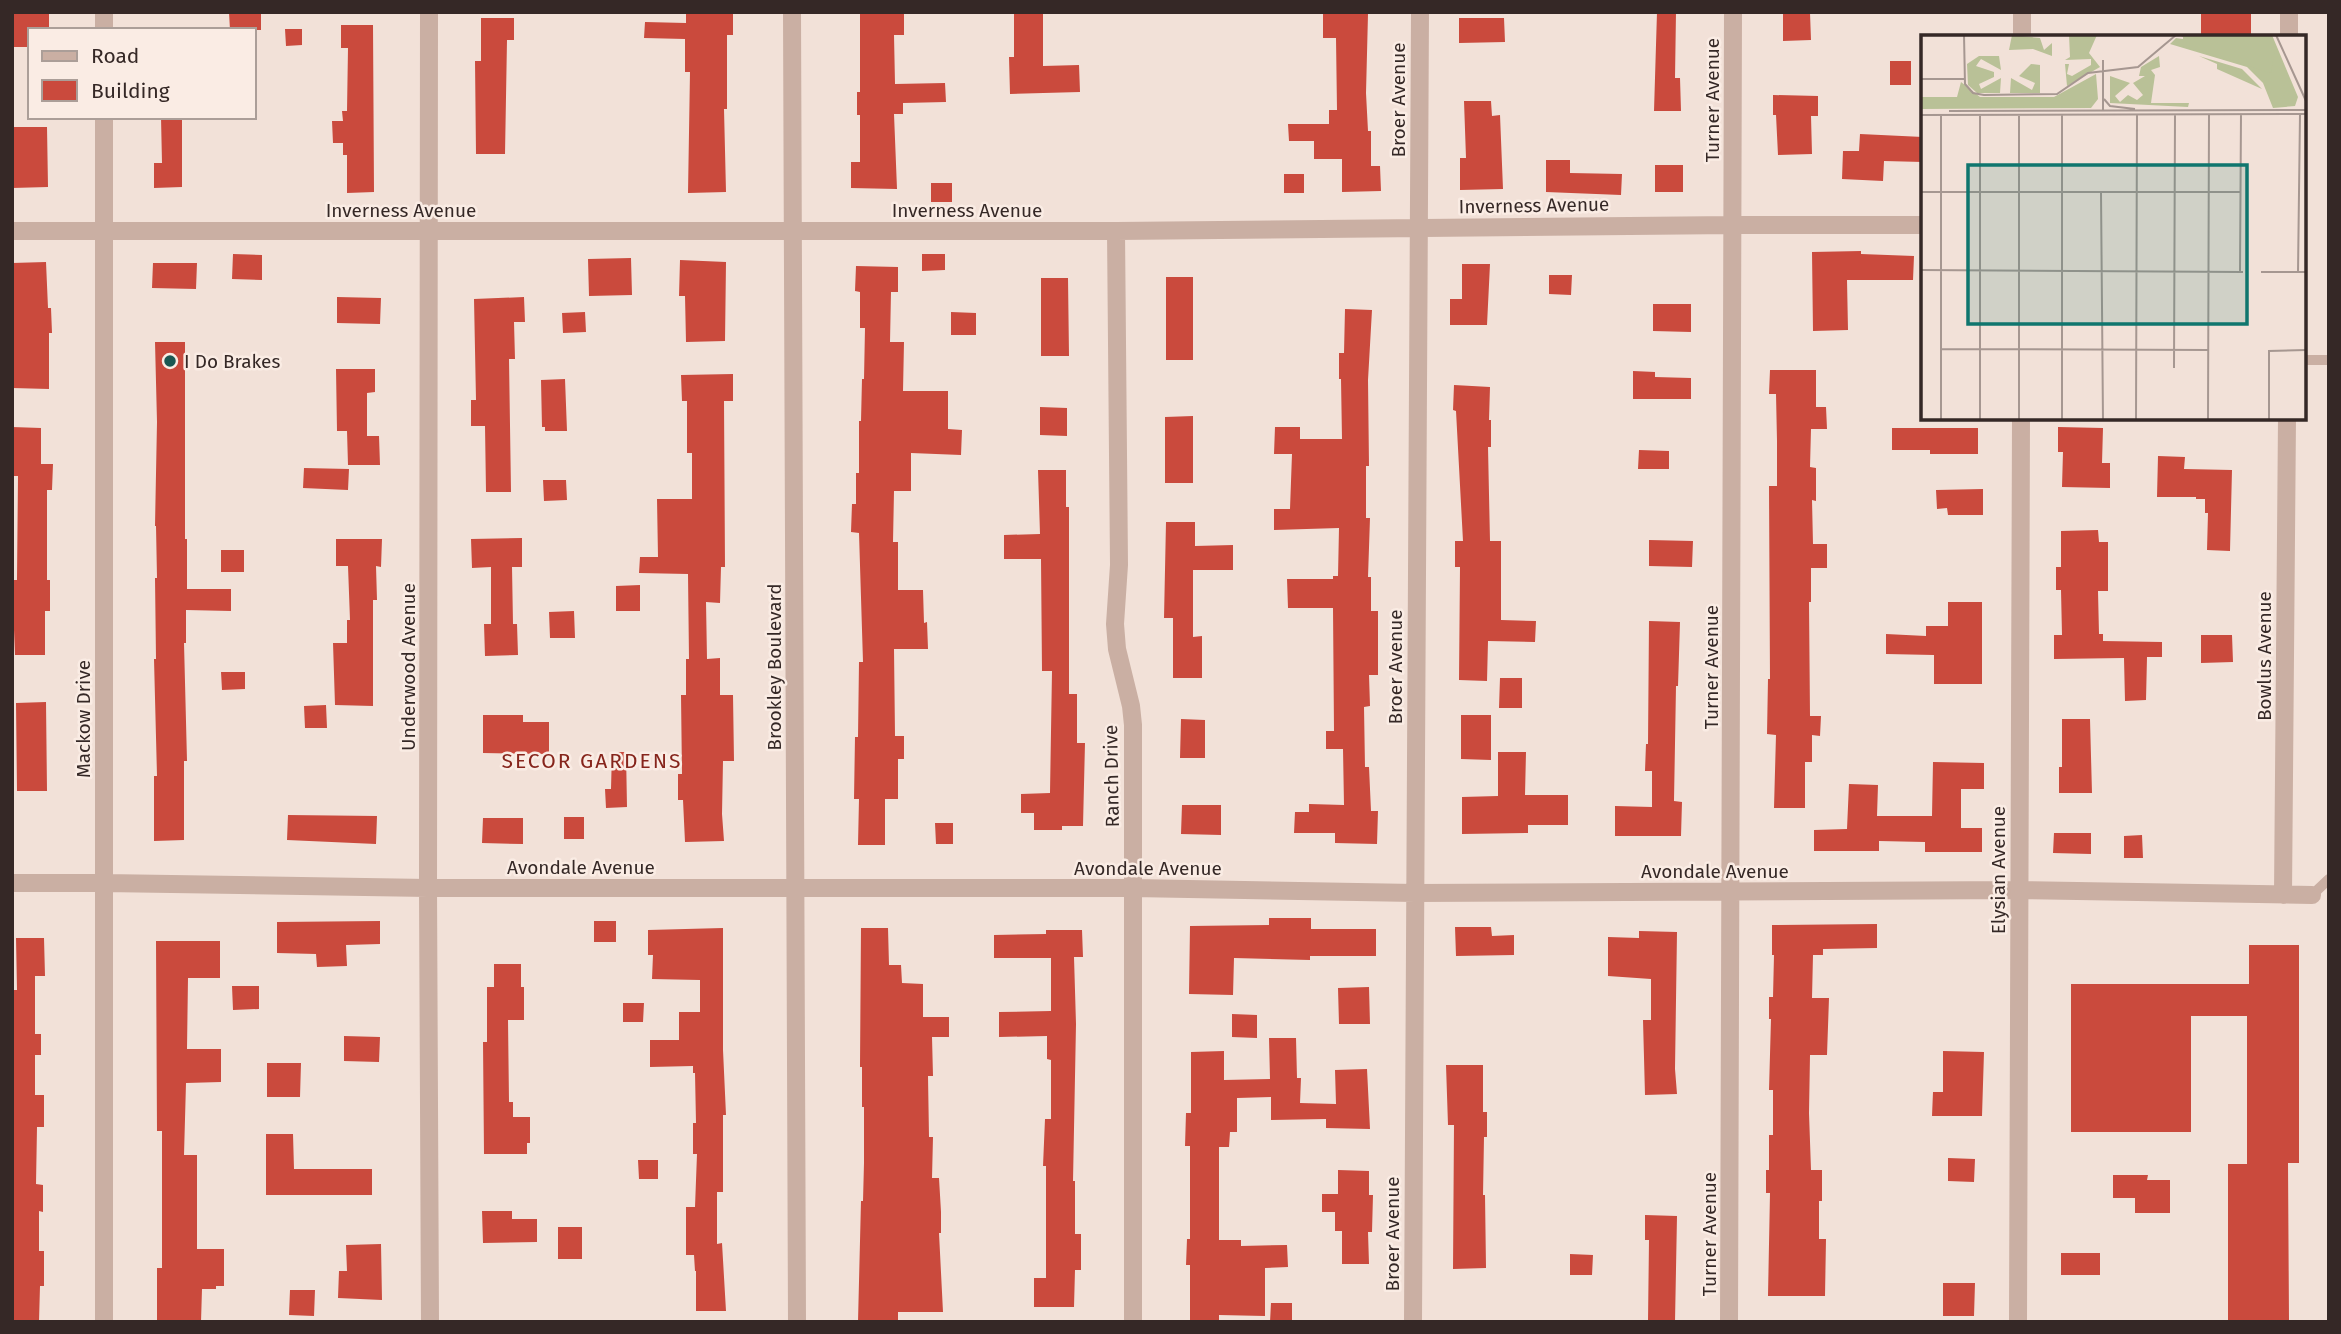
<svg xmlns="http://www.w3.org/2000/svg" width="2341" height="1334" font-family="'Fira Sans',sans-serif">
<rect width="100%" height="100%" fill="#f2e1d8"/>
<path fill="#ca4a3d" d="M12,12H49V30H30V47H12Z
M229,12H261V30H230Z
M686,12H733V35H727V109H724L726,192L688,193L690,72H685V39L644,38L645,22L686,23Z
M860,12H904V35H894L895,84L945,83L946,102L903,103V114H894L897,189L851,188V162H860V115H857V92H860Z
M1014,12H1043V66L1079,65L1080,92L1010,94L1009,57H1014Z
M1657,12H1676L1675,78H1680L1681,111H1654Z
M2201,12H2251V37H2201Z
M1810,13L1811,40L1783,41V14Z
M1323,14H1368L1366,93L1368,131H1371V166H1380L1381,191L1342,192V159H1314V141H1289L1288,124H1329V110H1337L1336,38H1323Z
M481,18H514V40H507L505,154H476L475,61H481Z
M1459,18H1504L1505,42L1459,43Z
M341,25H373L374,192L347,193V155H343V143H333L332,121H343L342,111H347L348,48H341Z
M285,29H302V45L286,46Z
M1890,61H1911V85H1890Z
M1773,95L1818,96V116H1811L1812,154L1778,155L1776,115H1773Z
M1464,101H1491L1492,116L1500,115L1503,189L1460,190V158H1466Z
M161,117H182V187L154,188V163H162Z
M12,127H47L48,187L12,188Z
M1860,134L1923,137V162L1884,161L1883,181L1842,179L1843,151H1859Z
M1546,160H1570V173L1622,174L1621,195L1546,192Z
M1655,165H1683V192H1655Z
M1284,174H1304V193H1284Z
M931,183H952V202H931Z
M1861,251V254L1914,256L1913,280H1847L1848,330L1813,331L1812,252Z
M233,254L262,255V280L232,279Z
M922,254H945V270L922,271Z
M631,258L632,295L589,296L588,259Z
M680,260L726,262L725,341L686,342L685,296H679Z
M46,262L48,308H51L52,333H49V389L12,388V263Z
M153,263H197L196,289L152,288Z
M1462,264H1490L1487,325H1450V299H1462Z
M856,266L898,267V292H891L890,342H904L903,391H948V429L962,430L961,455L911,453V491H894L893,542H898V590H923L924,623L927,622L928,649H894L895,736H904V759H898V799H885V845H858L859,799H854L855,737H858L859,662H863L859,533L851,532L852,504H856V473H859V421H861L862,379H864L865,328H860V292L855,291Z
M1549,275H1572L1571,295L1549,294Z
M1166,277H1193V360H1166Z
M1041,278H1068L1069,356H1041Z
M337,297L381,298L380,324L337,323Z
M524,297L525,322H514L515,359H509L511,492H486L485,426H471V400H476L474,299Z
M1653,304H1691V332L1653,331Z
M1345,309L1372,310L1368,380L1369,466H1366V518H1370L1368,577H1371V611H1378V675H1369L1370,706L1364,707L1365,767H1369L1371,811H1378L1377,844L1335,843V833H1294L1295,812H1309V804L1344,805L1343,749H1326V731H1334L1333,608H1288L1287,579H1333V576H1338L1339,528L1274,530V509H1290L1292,454H1274L1275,427H1300V439H1342L1341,379H1339V353H1344Z
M585,312L586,332L563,333L562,313Z
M951,312L976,313V335H951Z
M155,342H185V539H187V589H231V611L186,610V643H184L187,761H184V840L154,841V776H157L154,659H156L155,578H157L156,526H155L157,422Z
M336,369H375V392L367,393V436H379L380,465H348L347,431H337Z
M1770,370H1816V407H1826L1827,429H1811L1810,467L1816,468V501L1812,500L1813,544H1827V568H1811V602H1809L1810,716H1821L1820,736L1812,735V762H1805V808H1774L1776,735L1767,734L1768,679H1770L1769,486H1777V441L1776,394H1769Z
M1633,371L1655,372V377L1691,378V399H1633Z
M733,374V401H724L725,567H721L720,603L706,602L707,659L720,658V695H733L734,761H723L722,814L724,841L685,842L683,800H678V774H682L681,695H686V659H689L688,574L639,573L640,557H658L657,499H692V453H687V401H682L681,375Z
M565,379L567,431H545V427H542L541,380Z
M1454,385L1490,387L1489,420H1491V447H1488L1490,541H1501V620L1536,621L1535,642L1488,641L1487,681L1459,680L1460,567H1455V541H1463L1456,411L1453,410Z
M1040,407L1067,408V436L1040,435Z
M1193,416V483H1165V417Z
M12,427L41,428V464H53L52,490H47V580H50V611H45V655H15L12,580H17L18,476H12Z
M2058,427L2103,428L2102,463H2110V488L2062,487L2063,452H2058Z
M1892,428H1978V454H1930V450H1892Z
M1639,450L1669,451V469H1638Z
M2158,456L2185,457L2184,469L2232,470L2230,551L2207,550L2208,513H2205V499H2196V497H2157Z
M304,468L349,469L348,490L303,488Z
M1038,470H1066V507H1069V694H1077V743H1085L1083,826H1062V830H1034V813H1021V794L1050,793L1052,671H1042L1041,559H1004V535L1040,534Z
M543,480H566L567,500L544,501Z
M1983,489V515H1948L1947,508L1937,509L1936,490Z
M1166,522H1195V546L1233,545V570H1193V637L1202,636V678H1173V618H1164Z
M2098,530L2099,542H2108V591H2098L2099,634H2103V641L2162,642V657H2147L2146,700L2125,701L2124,658L2054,659V635H2062L2061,590H2056V567H2061V531Z
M522,538V567H512L513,624H517L518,655L485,656L484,624H491V567L472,568L471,539Z
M336,539H382L381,567L376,566L377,600H373V706L335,705L333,643H347V620H350L348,566H336Z
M1649,540L1693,541L1692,567L1649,566Z
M221,550H244V572H221Z
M640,585V611H616V586Z
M1948,602H1982V684H1934V655L1886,654V634L1926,636V626H1948Z
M574,611L575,638H550L549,612Z
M1649,621L1680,622L1678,686H1676L1674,801L1682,802L1681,836H1615V806L1652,807V771H1645L1646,744H1648Z
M2201,635H2232L2233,662L2201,663Z
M221,672H245V689L222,690Z
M1500,678H1522V708H1499Z
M46,702L47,791H17L16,703Z
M326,705L327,728H305L304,706Z
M483,715H523V722H549V754L483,753Z
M1461,715H1491V760L1461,759Z
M1181,719L1205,720V758H1180Z
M2062,719H2090L2092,793H2059V767H2062Z
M612,752H626L627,807L606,808L605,789H611Z
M1498,752H1526L1525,795H1568V825H1528V833L1462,834V797L1498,796Z
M1933,762L1984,763V789H1961V828H1982V852H1925V842L1879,841V851H1814V830L1847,829L1849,784L1878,785L1877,816H1932Z
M1182,805H1221V835L1181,834Z
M288,815L377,816L376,844L287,840Z
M564,817H584V839H564Z
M483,818H523V844L482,843Z
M935,823H953V844H936Z
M2054,833H2091V854L2053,853Z
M2142,835L2143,858H2124V836Z
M1269,918H1311V929H1376V956H1310V960L1234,958L1233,995L1189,994L1190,926L1269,925Z
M380,921V944L346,945L347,966L317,967L316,954L277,953V922Z
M594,921H616V942H594Z
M1877,924V948L1823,949V955H1813L1812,998H1829L1827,1055H1810L1809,1113L1811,1170H1822V1201H1819V1239H1826L1825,1296H1768L1770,1193H1766V1170H1769V1135H1773V1090H1769L1771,1019H1769V997H1773L1774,955H1772V925Z
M1455,927H1491L1492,936L1514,935V955L1456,956Z
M723,928V1050L726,1115H723V1192H717V1244L722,1243L726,1311H696V1271H695L694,1255H686V1207H695L697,1154H693V1123H696L695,1073H693V1066L650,1067V1040H679V1012H700V980L652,979L653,955H648V930Z
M861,928H888L889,965H901L902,983L923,984V1017H949V1037H932L933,1076H928L929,1137H933L932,1178H939L941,1212V1233H939L943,1312H898V1322H858L861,1201H863L864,1163V1107H862V1067H860Z
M1046,930H1082L1083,957H1074L1076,1024L1073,1181H1075V1234H1081V1270H1075L1074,1307H1034V1278H1046V1166H1043L1045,1119H1051V1060L1047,1059V1036L999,1037V1012L1051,1011V958H994V935L1046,934Z
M1639,931L1677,932L1675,1069L1677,1094L1645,1095L1643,1020H1651V979L1608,976V937L1639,938Z
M16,938H44L45,976H35V1034H41V1055H35V1095H44V1127H37L36,1184L43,1185V1212L39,1211V1251H44V1286H40L39,1322H12V990H17Z
M156,941H220V978H188L187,1049H221V1082L186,1083L184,1155H197V1249H224V1286H216V1289H202L201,1322H157V1268H162V1131H157Z
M2249,945H2299V1163H2288L2289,1322H2228V1164H2247V1016H2191V1132H2071V984H2249Z
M494,964H521V987H524V1020H508L509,1102H513V1117H530V1143H527V1154H484L483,1042H487V987H494Z
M232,986H259V1009L233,1010Z
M1369,987L1370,1024H1339L1338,988Z
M623,1003H644L643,1022H623Z
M1232,1014L1257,1015V1038L1232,1037Z
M344,1036L380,1037L379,1062L344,1061Z
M1269,1038H1296L1297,1078H1301L1300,1103L1336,1104L1335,1070L1367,1069L1370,1129L1326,1128V1119L1271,1120V1097L1237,1098V1132H1230L1229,1147H1219V1240H1241V1246L1287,1245L1288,1267L1265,1268V1316L1219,1315V1322H1190V1265H1186L1187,1239H1190V1146H1185L1186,1113H1191V1052L1224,1051V1080L1270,1079Z
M1943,1051L1984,1052L1982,1116H1932L1933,1092H1943Z
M267,1063H301L300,1097H267Z
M1446,1065H1483V1112H1487V1137H1484L1483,1195H1485L1486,1268L1453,1269L1454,1125H1448Z
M266,1134H293L294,1169H372V1195H266Z
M1948,1158L1975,1159L1974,1182L1948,1181Z
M638,1160H658V1179H639Z
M1338,1170L1369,1171V1195H1373L1372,1232H1368L1369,1264H1342V1231H1335V1212H1322V1194H1338Z
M2113,1175H2148L2147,1180H2170V1213H2135V1198H2113Z
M482,1211H512V1219H537V1242L483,1243Z
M1645,1215L1677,1216L1675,1322H1648L1649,1240H1645Z
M558,1227H582V1259H558Z
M381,1244L382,1300L338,1298L339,1271H347L346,1245Z
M2061,1253H2100V1275H2061Z
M1570,1254L1593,1255L1592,1275H1570Z
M1943,1283H1975L1974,1316H1943Z
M290,1290H315L314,1316L289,1315Z
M1271,1303H1292V1322H1270Z"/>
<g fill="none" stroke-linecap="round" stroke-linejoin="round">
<path stroke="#caafa3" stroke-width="10" d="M2304,360H2329
M2312,895L2329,879"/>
<path stroke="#caafa3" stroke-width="18" d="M104,12V30
M429,12L428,888L430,1322
M792,12L797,1322
M2022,37V12
M2289,37V12
M12,231H1116L1734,225H1923
M1116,231L1119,565L1115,624L1117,649L1131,706L1133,725V1322
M12,883H104L428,888H1133L1415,893L2019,890L2312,895
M2283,895L2287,418
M104,1322V117
M1413,1322L1420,12
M1729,1322L1733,12
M2018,1322L2021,418"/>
</g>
<circle fill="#1a5752" stroke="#faece4" stroke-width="2.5" cx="170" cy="361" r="7"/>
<g text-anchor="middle" stroke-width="5" stroke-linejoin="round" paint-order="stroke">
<g font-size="19" fill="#352826" stroke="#faece4">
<text transform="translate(1398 100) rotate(-90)" y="7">Broer Avenue</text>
<text transform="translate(1712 100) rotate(-90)" y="7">Turner Avenue</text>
<text transform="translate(1534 205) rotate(-1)" y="7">Inverness Avenue</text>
<text x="401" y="217">Inverness Avenue</text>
<text x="967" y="217">Inverness Avenue</text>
<text transform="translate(2264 656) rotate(-90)" y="7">Bowlus Avenue</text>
<text transform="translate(408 667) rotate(-90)" y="7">Underwood Avenue</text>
<text transform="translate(774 667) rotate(-90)" y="7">Brookley Boulevard</text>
<text transform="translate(1395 667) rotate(-90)" y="7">Broer Avenue</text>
<text transform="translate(1711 667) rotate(-90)" y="7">Turner Avenue</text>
<text transform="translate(83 719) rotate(-90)" y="7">Mackow Drive</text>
<text transform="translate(1111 776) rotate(-91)" y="7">Ranch Drive</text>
<text x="581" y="874">Avondale Avenue</text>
<text x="1148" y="875">Avondale Avenue</text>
<text transform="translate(1998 870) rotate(-90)" y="7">Elysian Avenue</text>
<text x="1715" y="878">Avondale Avenue</text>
<text transform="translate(1392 1234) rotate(-90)" y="7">Broer Avenue</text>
<text transform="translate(1709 1234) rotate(-90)" y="7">Turner Avenue</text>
</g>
<g font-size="19" fill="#352826" stroke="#faece4" text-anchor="start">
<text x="184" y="368">I Do Brakes</text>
</g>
<g font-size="21" letter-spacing="2" fill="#86251c" stroke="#faece4">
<text x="592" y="768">SECOR GARDENS</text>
</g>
</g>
<g transform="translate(1921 35)">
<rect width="385" height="385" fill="#f2e1d8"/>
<path d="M91,0L119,3L123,15L131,8V21L112,14L88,15ZM148,0H176L168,18L179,32L146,51L144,29H148L146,39L151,41L170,30V24L144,25L149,22ZM258,0H351L377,62L374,71L352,73L342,48L326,32L249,9L255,3L268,5ZM58,21H78L80,35L60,24L55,31L73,37V42L58,49L60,54L80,43L79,58H56L47,50L46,29ZM238,21L239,32L230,35L234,40L230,68H268L267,72L189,68V41L209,48L194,61L199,67L207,60L216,65L222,60L212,48L224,41H218L220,32ZM278,21L321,34L341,54L296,34V29ZM110,29L119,30V58H89L90,43L111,55L114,48L98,41ZM175,39L177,64L170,73L0,74V62H36L40,47L59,62H133Z" fill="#b9c197"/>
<path d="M262,0H349L354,13L350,38L262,11Z" fill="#b9c197"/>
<path fill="none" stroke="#a69791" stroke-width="2" d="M43,0L44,49L52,58L63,60L136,59L167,38L217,32L255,0M355,0L385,66M182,25V76M0,44H44M183,64L189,71L214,74M28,76L385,75M0,80L385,79M0,157H320M180,158L182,385M0,235L322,237M319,237L320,79M340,237H385M377,237L379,79M20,314L287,315M253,333L254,79M20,385V79M59,385V79M98,385V79M141,385V79M215,385L216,79M287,385L288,79M348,385V316L385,315"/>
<path fill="#0f766e" fill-opacity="0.15" stroke="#0f766e" stroke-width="3.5" d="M47,130H326V289H47Z"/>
<rect width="385" height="385" fill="none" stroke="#352826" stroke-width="3.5"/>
</g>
<rect width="2341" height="1334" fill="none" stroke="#352826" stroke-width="28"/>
<rect x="28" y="28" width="228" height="91" fill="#faece4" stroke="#ab9e98" stroke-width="2"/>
<rect x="42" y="51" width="35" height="10" fill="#caafa3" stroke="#ab9e98" stroke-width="2"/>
<text x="91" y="63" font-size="21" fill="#352826">Road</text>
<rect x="42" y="80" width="35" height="21" fill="#ca4a3d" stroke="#ab9e98" stroke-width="2"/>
<text x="91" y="98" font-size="21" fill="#352826">Building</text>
</svg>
